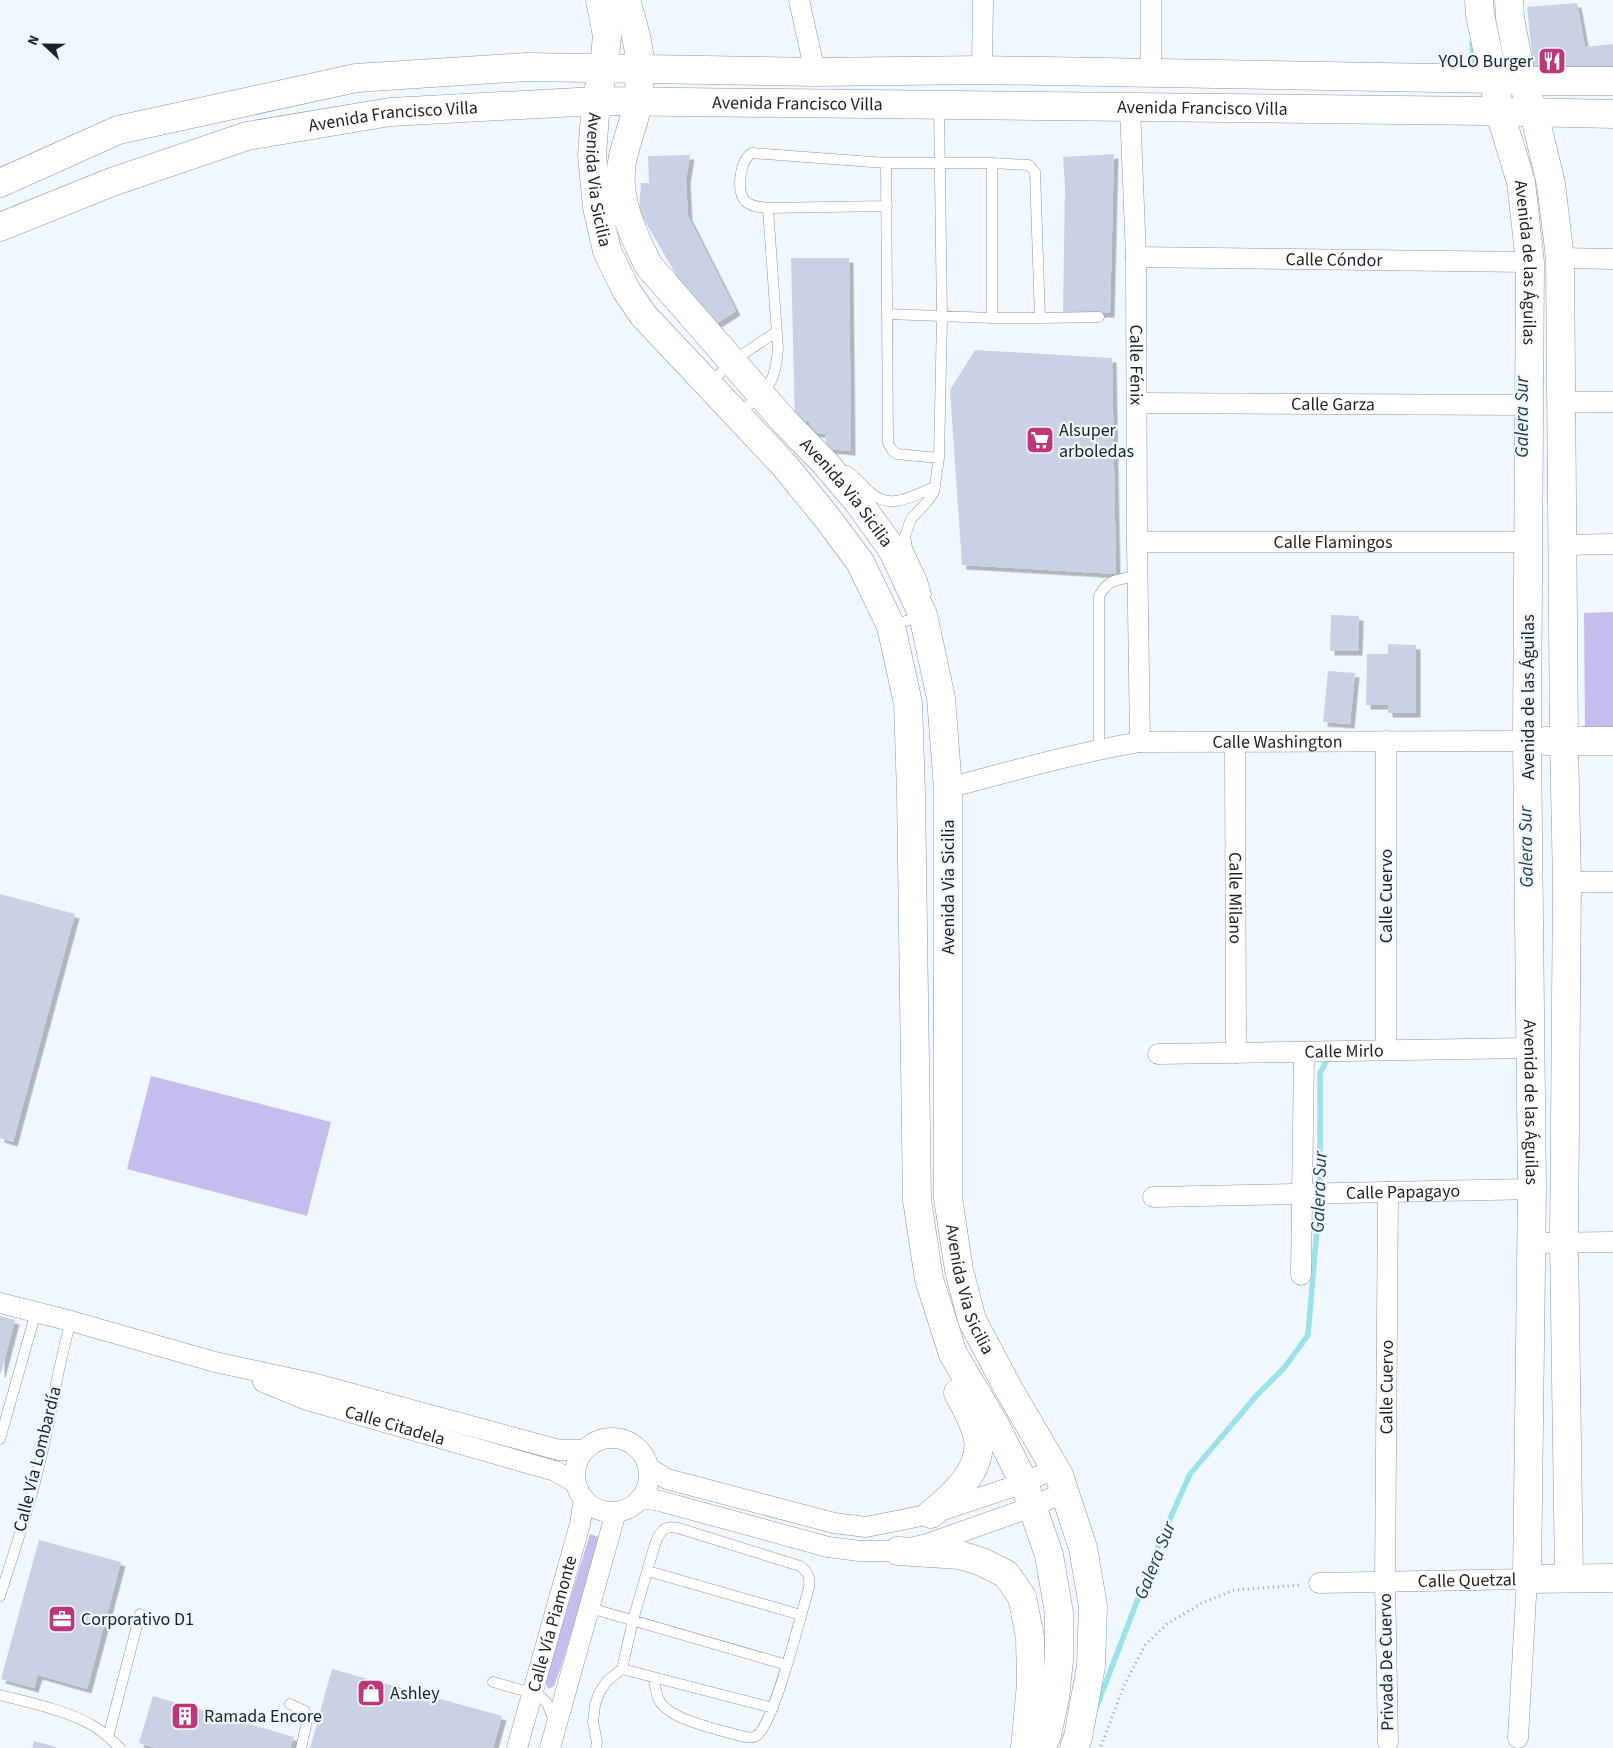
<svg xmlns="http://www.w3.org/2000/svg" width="1613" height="1748" font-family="'Source Sans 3',sans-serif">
<defs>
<filter id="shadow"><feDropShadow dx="4.5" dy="4.5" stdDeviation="0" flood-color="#0004"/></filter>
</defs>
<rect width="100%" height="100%" fill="#f1f7fe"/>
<path fill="#c4beee" d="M1613,612V730L1585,731L1584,613Z
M151,1076L331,1122L307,1216L127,1169Z
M590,1534L599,1537L600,1540L561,1667L554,1686L548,1689L545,1680Z"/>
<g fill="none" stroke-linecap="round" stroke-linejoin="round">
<path stroke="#9be2eb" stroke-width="5.5" d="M1472,43L1475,68
M1095,1711L1160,1541L1190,1474L1257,1395L1284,1368L1308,1335L1320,1193V1073L1327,1060L1332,1058"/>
</g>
<path fill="#cad1e4" filter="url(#shadow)" d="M1577,3L1585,47L1613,44V71L1534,73L1527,7Z
M1114,154L1110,313H1063L1065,186L1063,157Z
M690,155L686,180L688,216L736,311L711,327L681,283L639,211L641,183H649L648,156Z
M791,258H849L851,451L827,449L825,434L812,432L809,422H795Z
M975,350L1112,358L1116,574L962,565L950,390Z
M1331,615L1359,616L1358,651H1330Z
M1388,644L1416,645V713H1388V705H1366L1367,654H1388Z
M1328,671L1355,673L1350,724L1323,722Z
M0,894L75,914L13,1142L0,1138Z
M0,1316L15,1320L1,1373H0Z
M39,1540L121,1562L87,1689L38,1675L34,1688L1,1679Z
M332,1669L502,1716L493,1748H310Z
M153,1696L294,1737L290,1748H156L139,1743Z
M34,1741L56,1747V1748H32Z"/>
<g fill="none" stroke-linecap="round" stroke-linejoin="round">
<defs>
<path id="lane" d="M886,163L888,443L892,450L897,454L939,458
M887,206L768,208C760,207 751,207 745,201C736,190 740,160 752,153L886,163H992L1029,165L1035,172L1040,318H992L888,314
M992,318V163
M1040,318L1099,317
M709,384L733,361L776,332
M738,414C766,390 775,388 778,349L768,208
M847,471C856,477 862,485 870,492C890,511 913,496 934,487
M926,594L922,580L907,548L905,536L911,519L927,502L934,492L939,458L942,317L939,105
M892,626L923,615
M1099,749V596C1109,578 1118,580 1137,576
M0,1439L36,1312
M648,1571L801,1615
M0,1596C16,1546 33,1496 44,1445C53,1403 59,1362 71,1321
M590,1608L787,1665
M622,1669L773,1708
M493,1682L539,1695L547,1703L554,1721
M0,1695C27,1702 65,1710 90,1724C101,1730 111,1739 120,1748
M290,1704L305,1711L306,1726L301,1748
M108,1737L140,1614
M596,1748L597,1742L593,1722L595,1705L599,1693L607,1681L622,1669L633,1620L655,1544C660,1531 664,1525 678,1528L800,1566C809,1572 810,1578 809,1588C801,1613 774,1726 756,1736C751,1739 746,1737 741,1736C720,1730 669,1720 659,1700C656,1694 655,1684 653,1677"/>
<g id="street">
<path d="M799,0L815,72"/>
<path d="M982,70L983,0"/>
<path d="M1151,72V0"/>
<path id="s1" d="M1130,107L1136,257L1137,542L1140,742"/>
<path id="s2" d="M1136,257L1530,262"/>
<path d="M1560,258L1613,259"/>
<path d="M1561,402H1613"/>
<path id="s3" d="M1137,403L1529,405"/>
<path id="s4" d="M1137,542H1529"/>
<path d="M1562,545L1613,544"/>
<path d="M1386,741V1050"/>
<path id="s5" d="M1235,743L1236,1053"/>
<path id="s6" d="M948,788C1012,771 1075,753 1140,742L1527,741"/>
<path d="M1567,882H1613"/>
<path id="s7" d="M1158,1054L1531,1048"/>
<path id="s8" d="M1153,1197L1532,1189"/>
<path d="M1532,1243L1613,1242"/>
<path d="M1301,1275L1304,1052"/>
<path d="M0,1303L71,1321L215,1362L312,1383L559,1450H584"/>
<path id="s9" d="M263,1382L307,1400L555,1471L576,1483"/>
<circle cx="612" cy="1475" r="37"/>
<path d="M649,1468L667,1479L834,1523L866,1527L931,1514L1024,1483L1055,1468"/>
<path d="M641,1498L660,1501L828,1547L860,1551H898L927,1544L1032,1507L1064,1492"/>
<path id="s10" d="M1319,1583L1527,1579L1518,1738"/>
<path id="s11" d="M1388,1742L1385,1582L1388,1192"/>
<path id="s12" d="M517,1748L580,1524L584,1499"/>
<path d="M550,1748L616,1512"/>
</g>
<g id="secondary">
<path id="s13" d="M600,0L607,36L604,67L596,101L592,155L597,207L607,251L626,290L643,315L785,466L828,519L860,562L891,626L908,703L911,793L917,1200L929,1279L953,1354L995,1425L1024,1483L1049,1555L1059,1613V1660L1055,1698L1047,1735L1041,1748"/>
<path id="s14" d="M626,0C632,21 641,49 640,71C640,81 639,92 638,102C635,120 627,139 623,157C614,195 632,233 649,266L784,421L824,462L858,502L892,549L923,615L941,698L948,788V1198L959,1270L972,1320L1008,1388L1059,1475L1083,1548L1093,1606L1091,1666L1078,1737L1074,1748"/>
<path id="s15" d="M1479,0L1480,14L1500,113L1521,182L1530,262L1527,741L1532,1189L1527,1579L1613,1578"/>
<path d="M1509,0L1510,18L1522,81L1534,113L1551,184L1560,258L1564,741L1567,882L1564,1242L1569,1578"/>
<path d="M1546,741H1613"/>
<path d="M931,1514C952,1497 983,1470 978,1439C975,1423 966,1407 958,1393"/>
<path d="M898,1551L960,1555L982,1562L1006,1574L1022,1597L1030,1637L1031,1684L1025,1748"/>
</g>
<g id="primary">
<path d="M0,183L118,130L356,78L527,67L815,72L982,70L1493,79L1522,81H1613"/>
<path id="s16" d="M0,227L112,182L247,136L390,112L596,101L1485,111L1613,114"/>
</g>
</defs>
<use href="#lane" stroke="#8897a5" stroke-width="11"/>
<use href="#street" stroke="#8897a5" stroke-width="21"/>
<use href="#secondary" stroke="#8897a5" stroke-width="29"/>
<use href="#primary" stroke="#8897a5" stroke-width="29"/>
<path stroke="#9ca2a9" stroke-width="3" stroke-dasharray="1 4" stroke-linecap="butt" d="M1101,1746L1124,1686L1145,1645L1167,1624L1202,1603L1234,1590L1301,1585"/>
<use href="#lane" stroke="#fff" stroke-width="10"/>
<use href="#street" stroke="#fff" stroke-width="20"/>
<use href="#secondary" stroke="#fff" stroke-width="28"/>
<use href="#primary" stroke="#fff" stroke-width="28"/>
</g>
<defs>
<symbol id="restaurant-square" viewBox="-11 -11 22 22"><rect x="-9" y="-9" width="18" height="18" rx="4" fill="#bc377a" stroke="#f1f7fe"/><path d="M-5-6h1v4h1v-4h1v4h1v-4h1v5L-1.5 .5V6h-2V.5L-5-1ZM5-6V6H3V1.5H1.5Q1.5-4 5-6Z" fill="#fff"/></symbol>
<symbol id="supermarket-square" viewBox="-11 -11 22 22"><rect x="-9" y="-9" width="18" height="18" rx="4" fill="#bc377a" stroke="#f1f7fe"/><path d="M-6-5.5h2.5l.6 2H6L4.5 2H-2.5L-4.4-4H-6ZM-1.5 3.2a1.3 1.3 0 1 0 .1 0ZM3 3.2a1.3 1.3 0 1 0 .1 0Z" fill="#fff"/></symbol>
<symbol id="office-square" viewBox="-11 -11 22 22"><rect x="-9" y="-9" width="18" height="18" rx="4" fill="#bc377a" stroke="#f1f7fe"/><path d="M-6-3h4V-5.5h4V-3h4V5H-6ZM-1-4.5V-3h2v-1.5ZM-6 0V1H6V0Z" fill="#fff"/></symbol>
<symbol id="shop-square" viewBox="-11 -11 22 22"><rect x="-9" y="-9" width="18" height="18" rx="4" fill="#bc377a" stroke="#f1f7fe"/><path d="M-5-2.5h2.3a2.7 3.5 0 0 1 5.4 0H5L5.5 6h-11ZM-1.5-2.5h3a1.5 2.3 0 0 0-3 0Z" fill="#fff"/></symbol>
<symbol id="building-square" viewBox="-11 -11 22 22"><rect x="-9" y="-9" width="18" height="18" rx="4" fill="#bc377a" stroke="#f1f7fe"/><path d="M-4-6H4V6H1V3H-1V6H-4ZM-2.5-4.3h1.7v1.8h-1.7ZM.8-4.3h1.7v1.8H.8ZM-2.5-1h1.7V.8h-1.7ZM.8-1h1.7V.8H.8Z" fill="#fff"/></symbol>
</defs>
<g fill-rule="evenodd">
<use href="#restaurant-square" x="1536" y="45" width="32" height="32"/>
<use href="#supermarket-square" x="1024" y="424" width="32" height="32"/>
<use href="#office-square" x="46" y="1603" width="32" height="32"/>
<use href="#shop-square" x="355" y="1677" width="32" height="32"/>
<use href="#building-square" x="169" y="1700" width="32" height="32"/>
</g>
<g text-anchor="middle" stroke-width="4.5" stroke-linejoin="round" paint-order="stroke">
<g font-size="18" fill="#1c2228" stroke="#f1f7fe" text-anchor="start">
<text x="1533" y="67" text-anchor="end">YOLO Burger</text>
<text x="1059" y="436">Alsuper<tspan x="1059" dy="21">arboledas</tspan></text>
<text x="81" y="1625">Corporativo D1</text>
<text x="390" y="1699">Ashley</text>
<text x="204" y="1722">Ramada Encore</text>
</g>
<g font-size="18" fill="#1c2228" stroke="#f1f7fe">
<text dy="6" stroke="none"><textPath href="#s16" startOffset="816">Avenida Francisco Villa</textPath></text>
<text dy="6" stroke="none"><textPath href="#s16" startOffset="1221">Avenida Francisco Villa</textPath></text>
<text dy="6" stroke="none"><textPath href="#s16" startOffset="411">Avenida Francisco Villa</textPath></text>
<text dy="6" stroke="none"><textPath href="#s13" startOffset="182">Avenida Via Sicilia</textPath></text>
<text dy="6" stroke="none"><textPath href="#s2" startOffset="198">Calle Cóndor</textPath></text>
<text dy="6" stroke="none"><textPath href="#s15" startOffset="268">Avenida de las Águilas</textPath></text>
<text dy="6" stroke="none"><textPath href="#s1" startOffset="258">Calle Fénix</textPath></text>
<text dy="6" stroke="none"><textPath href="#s3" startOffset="196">Calle Garza</textPath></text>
<text dy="6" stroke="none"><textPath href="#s14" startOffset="576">Avenida Via Sicilia</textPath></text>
<text dy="6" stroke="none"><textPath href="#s4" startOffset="196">Calle Flamingos</textPath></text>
<text transform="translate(1528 697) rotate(-90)" y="6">Avenida de las Águilas</text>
<text dy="6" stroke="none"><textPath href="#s6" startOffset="335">Calle Washington</textPath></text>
<text transform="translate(948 887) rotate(-90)" y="6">Avenida Via Sicilia</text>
<text transform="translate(1386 896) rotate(-90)" y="6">Calle Cuervo</text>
<text dy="6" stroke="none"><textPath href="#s5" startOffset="155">Calle Milano</textPath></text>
<text dy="6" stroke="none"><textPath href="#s7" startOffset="186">Calle Mirlo</textPath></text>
<text dy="6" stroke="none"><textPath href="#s15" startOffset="1108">Avenida de las Águilas</textPath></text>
<text dy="6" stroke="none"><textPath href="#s8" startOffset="250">Calle Papagayo</textPath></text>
<text dy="6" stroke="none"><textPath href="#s14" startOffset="1401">Avenida Via Sicilia</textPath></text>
<text dy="6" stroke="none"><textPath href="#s11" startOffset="355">Calle Cuervo</textPath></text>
<text dy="6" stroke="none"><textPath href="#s9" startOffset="139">Calle Citadela</textPath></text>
<text transform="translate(37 1459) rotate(-76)" y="6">Calle Vía Lombardía</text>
<text dy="6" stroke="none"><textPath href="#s10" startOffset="148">Calle Quetzal</textPath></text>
<text dy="6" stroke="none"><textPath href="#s12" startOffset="129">Calle Vía Piamonte</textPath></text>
<text transform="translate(1386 1662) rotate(-91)" y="6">Privada De Cuervo</text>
</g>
<g font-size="19" font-style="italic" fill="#1c3f43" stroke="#f1f7fe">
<text transform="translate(1521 417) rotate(-90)" y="7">Galera Sur</text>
<text transform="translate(1525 847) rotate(-91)" y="7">Galera Sur</text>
<text transform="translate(1318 1192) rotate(-88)" y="7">Galera Sur</text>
<text transform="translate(1154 1560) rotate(-68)" y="7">Galera Sur</text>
</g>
</g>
<g transform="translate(45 45) rotate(292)" stroke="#f1f7fe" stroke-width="4" paint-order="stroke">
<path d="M0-4L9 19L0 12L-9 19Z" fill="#1c2228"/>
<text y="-8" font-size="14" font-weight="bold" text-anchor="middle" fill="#1c2228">N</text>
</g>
</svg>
